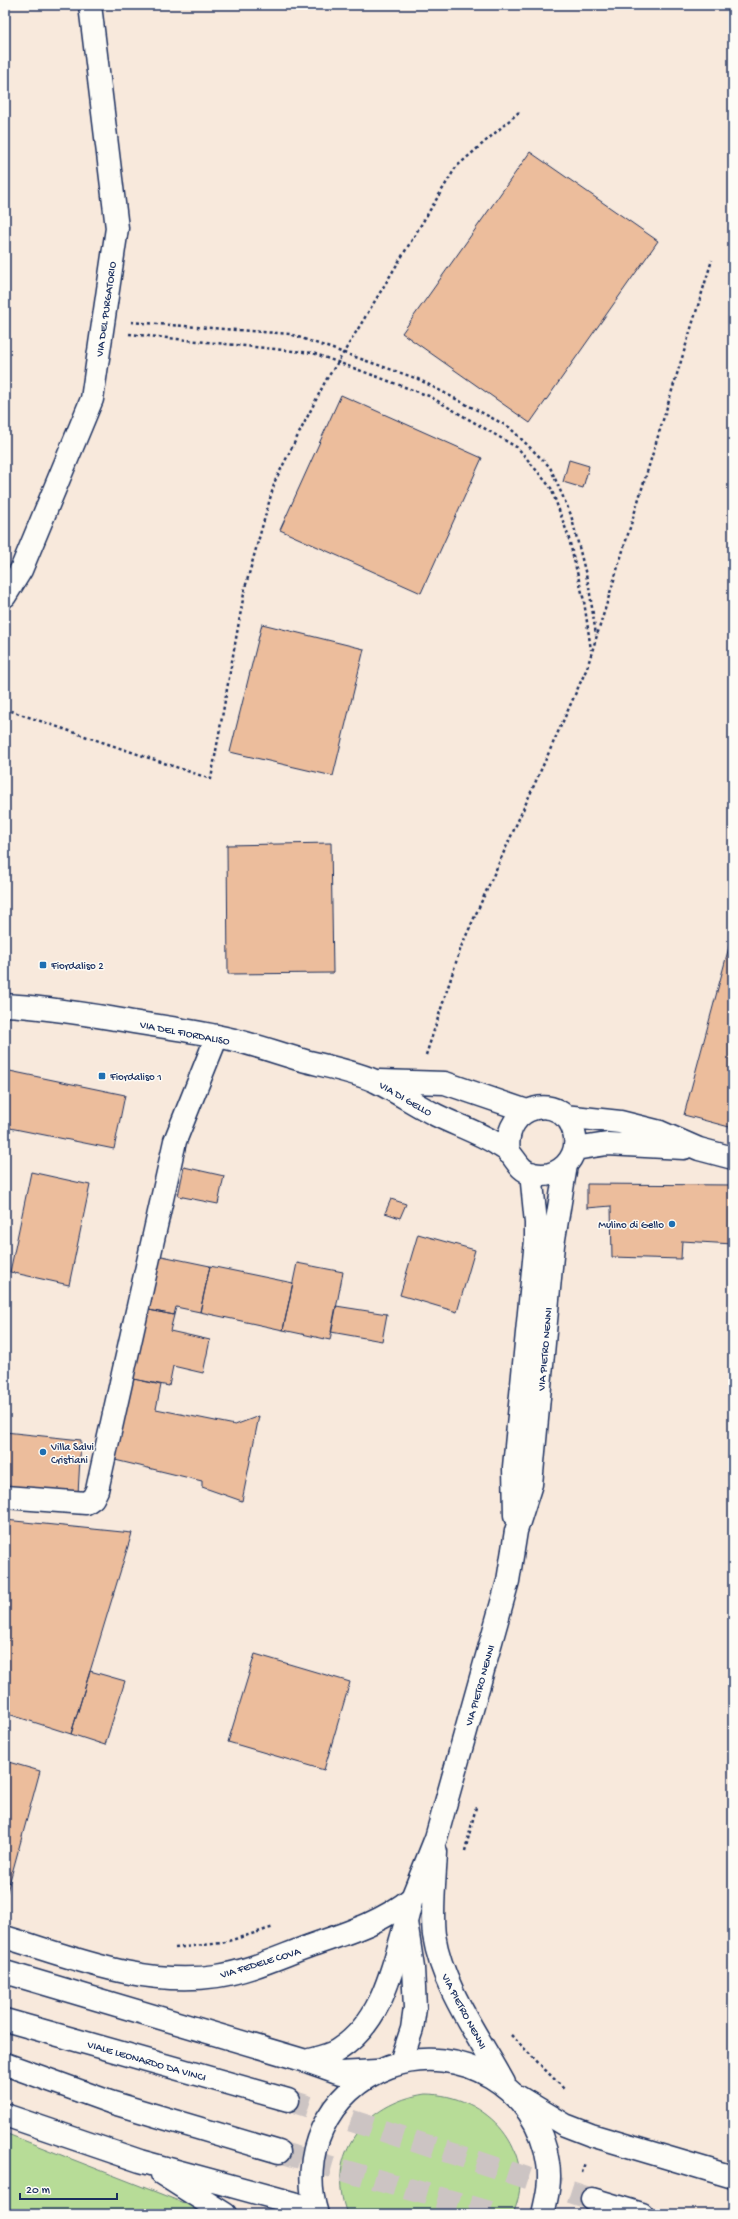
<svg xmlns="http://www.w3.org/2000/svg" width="738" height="2219" font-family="'Gochi Hand',sans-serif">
<rect width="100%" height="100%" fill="#f8e9dc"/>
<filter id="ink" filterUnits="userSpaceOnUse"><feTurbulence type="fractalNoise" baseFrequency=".025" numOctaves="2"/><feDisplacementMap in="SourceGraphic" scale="8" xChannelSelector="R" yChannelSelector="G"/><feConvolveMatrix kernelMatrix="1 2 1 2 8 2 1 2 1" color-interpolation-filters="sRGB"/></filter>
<g filter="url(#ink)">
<path fill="#b7dc97" stroke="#69867a" d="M425,2094C487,2094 540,2151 513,2214H347C324,2154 366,2103 425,2094Z
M5,2133L189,2205L205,2214H5Z"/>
<path fill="#ecbd9c" stroke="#1b2f5e" d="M530,152L658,241L530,423L402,333Z
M341,395L482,458L421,593L280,530Z
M569,460L589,466L583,488L563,482Z
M262,624L364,649L333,776L230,752Z
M331,843L333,973L228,974L227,845Z
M733,932V1128L684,1115Z
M5,1070L125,1095L114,1149L5,1127Z
M184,1167L224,1176L218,1204L178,1196Z
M31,1172L90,1185L69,1285L10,1272Z
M587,1184L733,1185V1244L682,1241L681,1259L612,1257L611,1206L587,1208Z
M391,1199L406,1204L400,1218L385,1213Z
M418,1234L475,1250L457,1312L400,1295Z
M157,1255L210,1266L200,1312L176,1307L174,1315L144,1309Z
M297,1263L343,1272L330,1340L283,1330Z
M210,1266L293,1283L283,1330L200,1312Z
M336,1306L387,1314L382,1341L331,1332Z
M144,1309L174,1315L170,1331L210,1340L203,1373L173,1366L169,1386L129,1378Z
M129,1378L161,1385L156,1409L235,1425L259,1416L242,1501L202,1487V1481L115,1460Z
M5,1432L81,1440L78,1494L5,1490Z
M5,1520L132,1533L71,1734L5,1713Z
M255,1654L350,1682L324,1770L228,1742Z
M90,1671L125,1681L105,1745L71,1734Z
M5,1761L40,1771L5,1899Z"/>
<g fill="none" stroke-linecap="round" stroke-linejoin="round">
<path stroke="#ccc4c3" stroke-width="22" stroke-dasharray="22 11" stroke-linecap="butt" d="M288,2100L592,2199
M279,2152L497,2214"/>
<defs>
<path id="street" d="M5,1497L86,1503L93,1498L97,1490L175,1141L217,1036
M5,1937C74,1958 144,1987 217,1976C250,1971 281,1956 312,1945C347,1933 383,1922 412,1898"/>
<path id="secondary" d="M5,596L21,570L92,399L117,228L90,5
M5,1005C43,1007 79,1013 116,1019C149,1025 183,1029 216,1036C245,1041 274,1052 302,1060C324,1066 357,1072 377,1082C397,1092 416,1105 436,1115C456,1125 478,1132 497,1144C500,1146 506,1149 509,1152C517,1161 520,1171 533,1174C558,1180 581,1158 574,1132C564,1092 501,1102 509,1153
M379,1081L445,1083L527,1111
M564,1116L620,1122L660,1132L699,1149L733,1158
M575,1149L607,1144L684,1148
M515,1515L514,1467L536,1240V1223L531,1173
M436,1852C435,1877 431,1911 434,1935C442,1987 479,2037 504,2083
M401,2062L412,2029L415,2008L413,1968L406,1922L412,1898L436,1838L508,1581L516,1531L531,1484L553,1245L566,1165
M317,2214C308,2186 310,2155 322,2129C335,2100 359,2078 389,2067C460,2041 538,2088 548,2163C551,2181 547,2197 543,2214"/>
<path id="highway" d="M5,1972L306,2061L340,2073L376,2071
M5,2020L288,2100
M306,2061C316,2058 329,2056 338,2050C383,2021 392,1969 406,1922
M5,2064L110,2102L279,2152
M517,2096L565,2125L591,2135L733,2177
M5,2115L140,2161L294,2203L316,2212
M162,2174L225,2214
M592,2199L642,2214"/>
</defs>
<use href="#street" stroke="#1b2f5e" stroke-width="25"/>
<use href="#secondary" stroke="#1b2f5e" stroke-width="25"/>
<use href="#highway" stroke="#1b2f5e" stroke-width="25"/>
<path stroke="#1b2f5e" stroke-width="2.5" stroke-dasharray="3 3" stroke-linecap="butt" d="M131,322L290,334L418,379L509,427L550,467L571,515L589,587L596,635
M129,334L313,353L429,396L518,448L551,488L568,535L584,601L591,650
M5,709L211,779L245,588L275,481L326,380L338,362L456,167L519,112
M426,1055L461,947L587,668L712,260
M465,1851L476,1807
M175,1948L222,1943L274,1927
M511,2035L565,2090
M582,2173L585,2162"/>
<use href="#street" stroke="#fdfcf7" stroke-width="22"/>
<use href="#secondary" stroke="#fdfcf7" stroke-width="22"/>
<use href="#highway" stroke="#fdfcf7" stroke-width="22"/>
</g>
</g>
<g fill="#1f6fb2" stroke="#fdfcf7" stroke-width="1.5">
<rect x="39" y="961" width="8" height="8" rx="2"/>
<rect x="98" y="1072" width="8" height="8" rx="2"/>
<circle cx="672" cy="1224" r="4"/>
<circle cx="43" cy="1452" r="4"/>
</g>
<g text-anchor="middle" stroke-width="3" stroke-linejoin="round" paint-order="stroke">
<g font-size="11" fill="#1b2f5e" stroke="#fdfcf7">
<text transform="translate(105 309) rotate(-82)" y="4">VIA DEL PURGATORIO</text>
<text transform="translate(185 1032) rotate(11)" y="4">VIA DEL FIORDALISO</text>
<text transform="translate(406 1098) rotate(30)" y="4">VIA DI GELLO</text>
<text transform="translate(544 1349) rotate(-85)" y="4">VIA PIETRO NENNI</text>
<text transform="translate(479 1685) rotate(-74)" y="4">VIA PIETRO NENNI</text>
<text transform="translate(260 1962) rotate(-17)" y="4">VIA FEDELE COVA</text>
<text transform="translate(465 2011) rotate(62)" y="4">VIA PIETRO NENNI</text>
<text transform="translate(147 2060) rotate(16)" y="4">VIALE LEONARDO DA VINCI</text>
</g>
<g font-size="11" fill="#1b2f5e" stroke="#fdfcf7" text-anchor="start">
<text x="51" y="969">Fiordaliso 2</text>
<text x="110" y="1080">Fiordaliso 1</text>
<text x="664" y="1228" text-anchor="end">Mulino di Gello</text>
<text x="51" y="1450">Villa Salvi<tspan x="51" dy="13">Cristiani</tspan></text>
</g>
</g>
<rect width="738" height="2219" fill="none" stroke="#fdfcf7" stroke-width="20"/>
<rect x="10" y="10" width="718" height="2199" fill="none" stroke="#1b2f5e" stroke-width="1.5" filter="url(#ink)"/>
<path d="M20 2193v6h97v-6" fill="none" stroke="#1b2f5e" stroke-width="2"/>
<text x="26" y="2193" font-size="12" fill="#1b2f5e" stroke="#fdfcf7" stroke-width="3" paint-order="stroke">20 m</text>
</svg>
